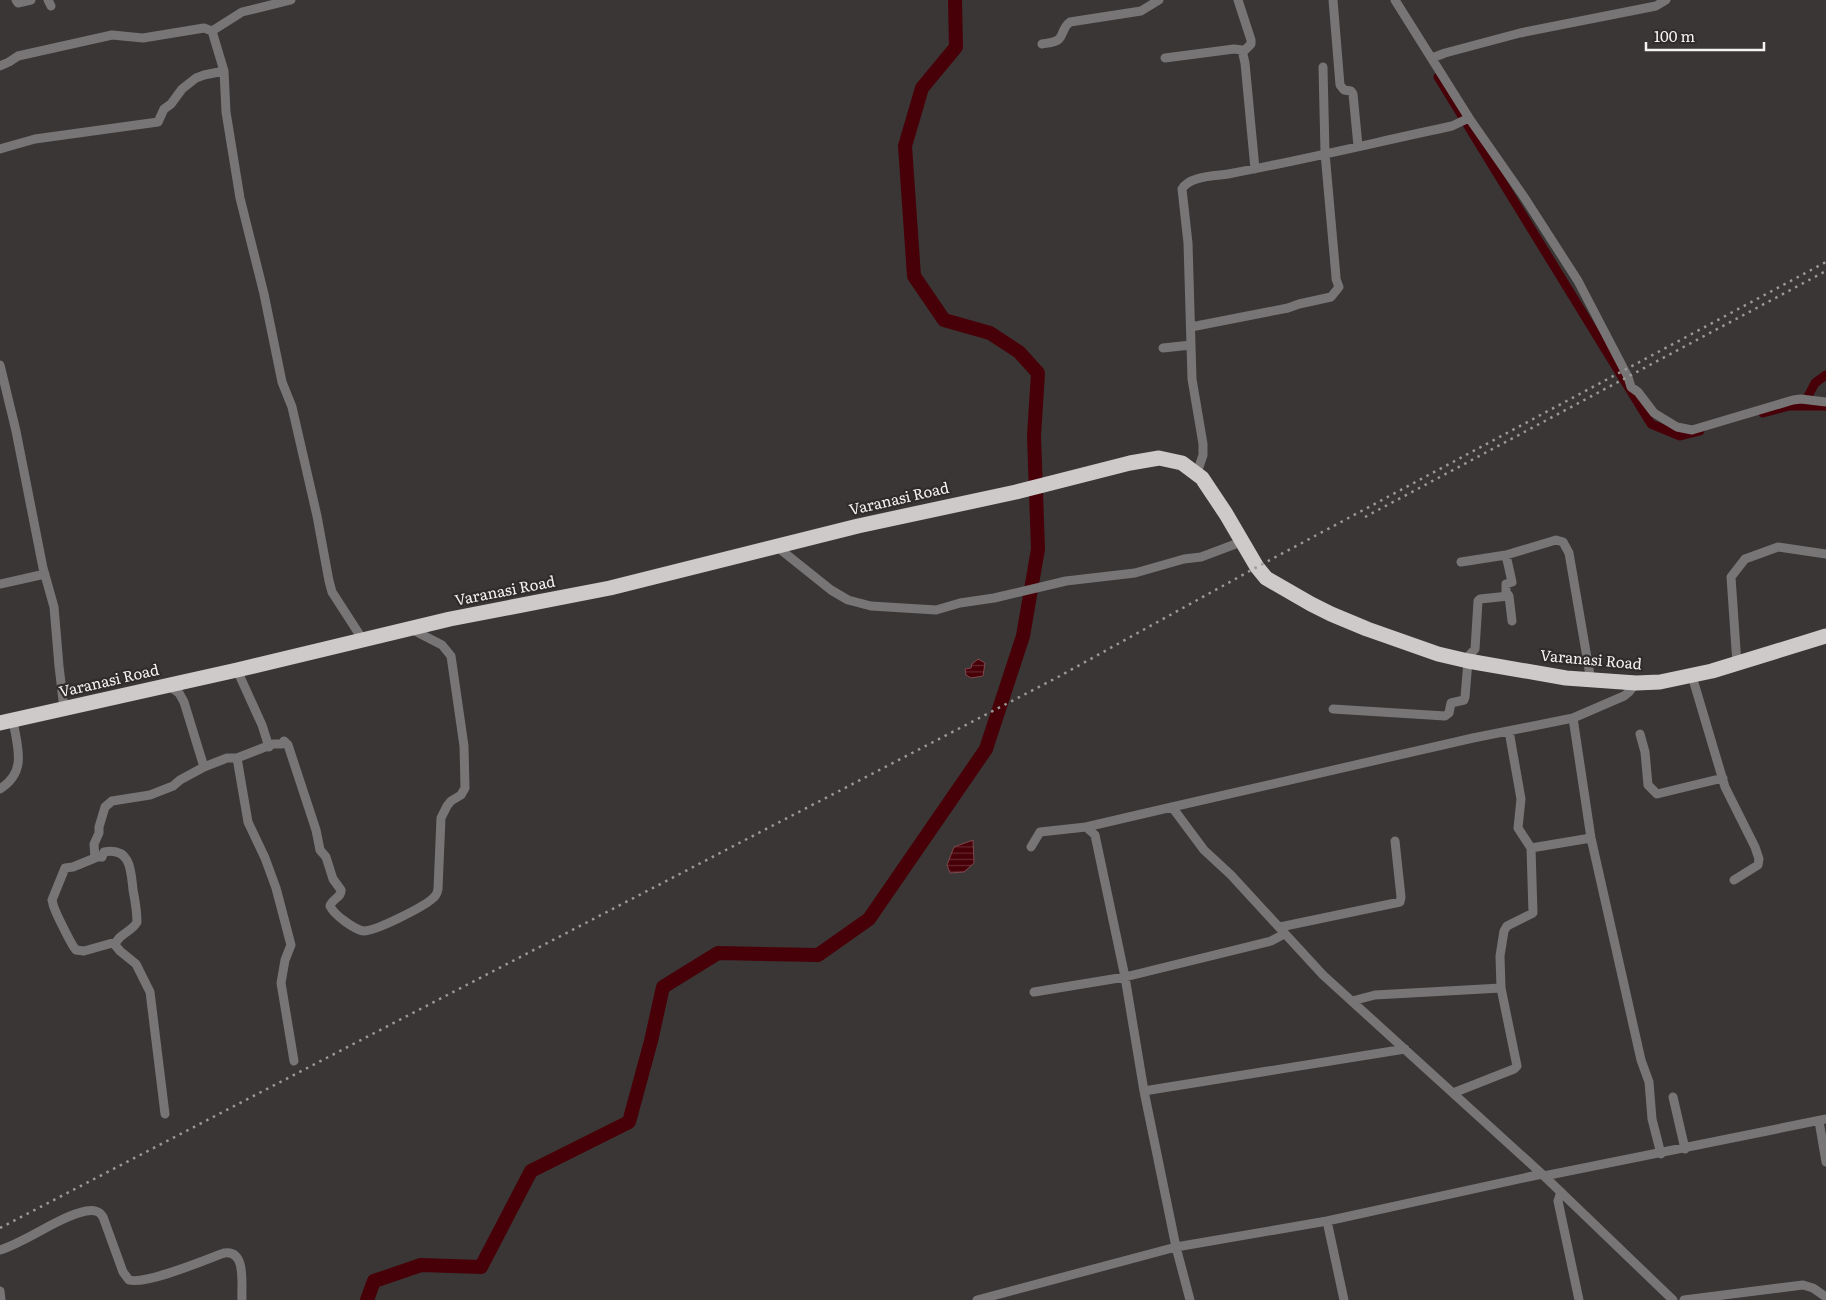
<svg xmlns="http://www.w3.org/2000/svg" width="1826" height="1300" font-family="Literata,serif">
<defs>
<pattern id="water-rules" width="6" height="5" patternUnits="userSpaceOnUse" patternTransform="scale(1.25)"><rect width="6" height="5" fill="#480008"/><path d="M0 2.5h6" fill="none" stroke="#63262c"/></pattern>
</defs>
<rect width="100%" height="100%" fill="#3a3636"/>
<path fill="url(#water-rules)" stroke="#7c494e" d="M978,659L985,663L983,676L971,678L966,675L965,669L971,668L972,664Z
M973,840L974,863L964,872L950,873L947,865L954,847Z"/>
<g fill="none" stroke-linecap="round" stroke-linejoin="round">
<path stroke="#480008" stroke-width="9" d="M1438,77L1651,424L1680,436L1700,431
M1803,406L1815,383L1826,375
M1763,413L1789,406H1826"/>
<path stroke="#480008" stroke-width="14" d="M367,1300L374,1281L421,1265L481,1267L531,1171L629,1122L651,1041L663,987L718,953L818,955L869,919L986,749L1023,636L1038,549L1034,436L1038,373L1019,352L990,333L944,320L914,276L905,146L922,88L956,47L955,0"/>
<path stroke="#777575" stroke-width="9" d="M16,0L18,3L31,0
M48,0L51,6
M1238,0L1251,40V44L1243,52
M1333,0L1340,85L1344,90L1351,91L1353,94L1358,146
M212,31L242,12L291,0
M1042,44C1047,43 1055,43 1059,39C1064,34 1062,28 1070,22L1141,11L1159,0
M1165,58L1234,49L1242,50L1245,63L1255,169
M1432,58L1445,53L1520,33L1656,6L1666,0
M0,66L9,62L18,56L112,35L143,38L204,28L212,31L224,71L226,112L240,198L264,294L282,382L292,407L317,516L329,581L332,592L363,640
M1323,67L1325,153L1336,277
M1469,118L1524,197L1578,281L1628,377L1631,387L1638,392L1654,413L1677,427L1692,430L1793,400L1801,399L1826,402
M0,149L35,139L158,122L164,109L171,104L182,89L196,78L204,75L224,71
M1191,327L1288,308L1299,304L1331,297L1339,287L1336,279
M1163,348L1191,345
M0,365L16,431L43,568L54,607L59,666L64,709
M1197,473L1203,455V444L1192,379L1188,243L1182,189C1189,176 1215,176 1228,174C1303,160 1377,142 1452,126L1469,118L1395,0
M776,546L831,590L848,600L871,606L936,610L960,603L994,598L1066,581L1135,573L1184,559L1201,557L1241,542
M1506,555L1512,582L1506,584V592L1509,596L1512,621
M1461,562L1506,555L1556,540L1563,542L1569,553L1591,681
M0,584L45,574
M1465,660L1475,649L1478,601L1480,599L1509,596
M1737,664L1731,577L1745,559L1778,547L1826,554
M237,670L262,725L269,747
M1692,676L1725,787L1755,847L1759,859L1758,865L1734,880
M1636,683L1629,692L1624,696L1573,718L1473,738L1172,807L1204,850L1231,875L1323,975L1542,1174L1673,1300
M168,685L179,693L184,702L204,767
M1333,709L1445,716L1449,713L1451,703L1464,700L1465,697L1468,661
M1573,718L1591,838L1641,1060L1649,1082L1652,1119L1661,1154
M1509,731L1521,799L1518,828L1531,848
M1640,734L1645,752L1648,785L1657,794L1723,778
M237,758L248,822L265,858L276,888L291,945L285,960L281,983L294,1061
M0,789C28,771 17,747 13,720
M1172,807L1086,827L1095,835L1125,977L1144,1091L1176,1247L1190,1300
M1031,847L1040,832L1086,827
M95,858L73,867L65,868L52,900L53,904C54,910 72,946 76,950L84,951L116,942
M1280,927L1400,902L1401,897L1395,841
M1034,992L1125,977L1271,941L1284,934
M1352,1001L1375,995L1501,988
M1144,1091L1405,1049
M1453,1093L1514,1069L1517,1066L1501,988L1500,956L1504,931L1507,926L1533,913L1531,848L1591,838
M1673,1097L1685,1149
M165,1114L150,992L136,964L120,951L115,945C118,934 132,932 137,922C137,911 135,900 133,890C131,871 131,847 104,852L102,857H97L95,858L94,844L99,833V827L105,807L112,801L150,795L173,786L180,780L204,767L227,758H237L273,744H282L284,741L288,745L316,830L320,850L326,857L333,879L341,890C342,897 332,899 330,906C334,915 355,930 364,931C376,931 423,907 432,899C436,896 437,894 438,889L441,818L447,806L451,801L461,795L465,788L464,746L451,656L442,645L409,628
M1819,1121L1826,1162
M1544,1176L1826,1119
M1561,1192L1558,1201L1579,1300
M1327,1221L1344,1300
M0,1250C28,1241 58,1217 86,1211C93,1210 99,1210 103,1217L123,1272L129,1280C146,1285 205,1260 224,1253C247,1249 241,1286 242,1300
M0,1291L1,1300
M977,1300L1176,1247L1327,1221L1542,1174
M1684,1300L1803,1285L1813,1288L1826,1297"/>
<path stroke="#cfcaca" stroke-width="15" d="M0,723L237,670L450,619L610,588L858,526L1016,492L1130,463L1159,458L1182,463L1202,478L1226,514L1257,567L1266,578L1311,604L1331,614L1367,629L1438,654L1468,661L1566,678L1636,683L1660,682L1712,671L1826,636"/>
<path stroke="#9b9898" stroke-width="2.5" stroke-dasharray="2.5 5" stroke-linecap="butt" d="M1365,517L1826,271
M0,1228L1058,677L1257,567L1826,262"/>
</g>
<g text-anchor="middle" stroke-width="4.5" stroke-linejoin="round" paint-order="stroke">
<g font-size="15" fill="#f4f2f2" stroke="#302c2c">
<text transform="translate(899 499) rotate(-13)" y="5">Varanasi Road</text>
<text transform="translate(505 591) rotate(-11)" y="5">Varanasi Road</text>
<text transform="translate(1591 660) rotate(5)" y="5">Varanasi Road</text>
<text transform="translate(109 681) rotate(-13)" y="5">Varanasi Road</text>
</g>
</g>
<path d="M1646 42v8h118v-8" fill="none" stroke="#f4f2f2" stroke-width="2.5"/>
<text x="1654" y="42" font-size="15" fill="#f4f2f2" stroke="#302c2c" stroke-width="4" paint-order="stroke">100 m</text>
</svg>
